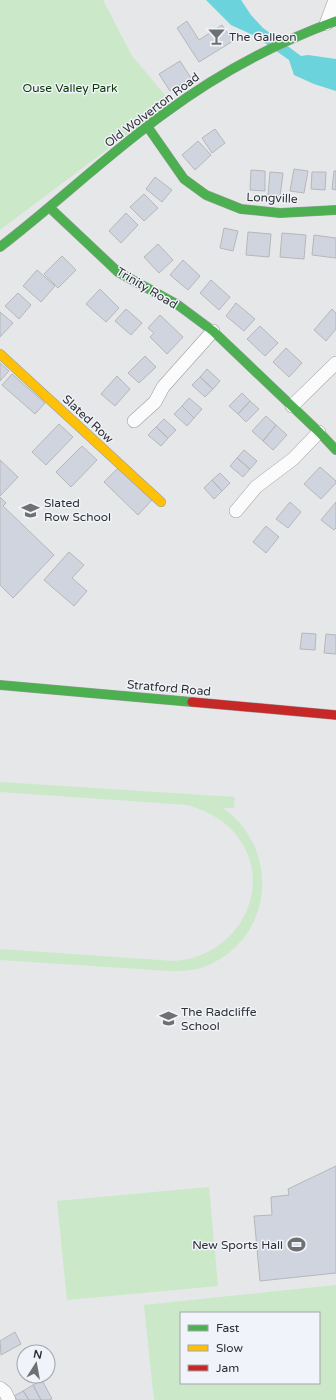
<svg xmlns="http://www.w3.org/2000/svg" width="336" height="1400" font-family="'Varela Round',sans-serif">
<rect width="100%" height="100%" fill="#e5e7e9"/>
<path fill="#cbe8c9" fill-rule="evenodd" d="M0,0H103L132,56L170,101L165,106L0,230Z
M0,782L235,797L234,808H223C283,851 273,943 201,968C191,971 180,971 170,971L0,960V949L174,961C242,957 280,878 230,828C218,816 203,810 188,805L0,792Z
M209,1187L218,1286L67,1300L57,1201Z
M336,1285V1400H154L144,1305ZM181,1313H319V1383H181Z"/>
<path fill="#6ad3db" d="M206,0H241L251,15L263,28L301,56L308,55L336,59V91L314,84L294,75L289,60L255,36L231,25Z"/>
<path fill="#d0d4df" stroke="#b6b7b9" d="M187,21L199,40L222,25L233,41L199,62L177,28Z
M180,61L191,78L170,91L159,74Z
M215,129L225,143L212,153L202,138Z
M198,141L211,155L195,170L182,155Z
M294,169L308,171L304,193L290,191Z
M251,170L265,171V191L250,190Z
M334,171H336V190L332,189Z
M270,172L283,173L280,196L268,195Z
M312,172H326L325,190L311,189Z
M155,177L172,190L162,202L146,189Z
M144,194L158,208L144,221L130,207Z
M126,213L138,225L121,243L109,231Z
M224,228L238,231L233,251L220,248Z
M248,232L271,234L269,257L246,255Z
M282,233L306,235L304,259L280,257Z
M314,235L336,238V258L312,255Z
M158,244L173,260L159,273L144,257Z
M62,256L76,270L58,288L44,274Z
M183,260L200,276L188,290L170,275Z
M37,270L55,286L41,302L23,286Z
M211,280L230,297L219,310L200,293Z
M100,289L119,308L106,322L86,304Z
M18,293L31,305L19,319L5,306Z
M236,303L255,319L244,331L226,316Z
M126,309L142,323L131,335L115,321Z
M332,309L336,313V329L326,341L314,330Z
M0,312L13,323L0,337Z
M160,315L183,337L167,354L150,337L154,333L148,328Z
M260,326L278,343L265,356L247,339Z
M286,348L302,363L289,377L273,362Z
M145,356L156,367L139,383L128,373Z
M0,363L9,371L0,381Z
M207,369L220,381L213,389L200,377Z
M12,374L45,403L35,414L2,385Z
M117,376L130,389L115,406L101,394Z
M200,377L213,389L205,397L192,385Z
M242,393L250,401L238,414L229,406Z
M189,398L202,409L194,418L182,406Z
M250,401L259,409L246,422L238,414Z
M182,406L194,418L187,426L174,414Z
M266,416L276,425L263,441L252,431Z
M164,419L176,430L168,438L156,427Z
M59,424L73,437L46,465L32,452Z
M276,425L287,435L273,450L263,441Z
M156,427L168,438L161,446L148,435Z
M82,446L97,460L71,487L56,472Z
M244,450L257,461L250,469L237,458Z
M237,458L250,469L243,477L230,466Z
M0,460L18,477L0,496Z
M320,467L336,481V483L321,499L304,484Z
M118,468L152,500L138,515L104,482Z
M220,473L230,483L222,491L212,480Z
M212,480L222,491L214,499L204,488Z
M0,497L6,503L3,506L54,555L13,598L0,585Z
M290,502L301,512L288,528L276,519Z
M336,502V528L334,530L321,520Z
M266,526L279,537L266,553L253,542Z
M69,552L84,565L72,578L87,591L74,606L44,580Z
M302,633L316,634L315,650L300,649Z
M326,634L336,635V654L324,653Z
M336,1166V1273L260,1281L254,1216L272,1215L271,1197L289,1195L288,1189Z
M15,1332L21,1344L1,1355L0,1341Z
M42,1380L52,1399L49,1400H41L33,1385Z
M33,1385L41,1400H29L23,1391Z
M23,1391L29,1400H17L14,1396Z"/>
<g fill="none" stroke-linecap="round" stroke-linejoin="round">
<defs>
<path id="street" d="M326,24L335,0
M292,406L336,363
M134,421L155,402L163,387L213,331
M236,511L256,487L293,459L319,432
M0,1388L5,1392L9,1400"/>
<path id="fast" d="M147,126L184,179L206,195L241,209L280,213L336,210
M50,208L118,272L178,305L213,331L319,432L336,450
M0,247C56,204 108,154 165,113C219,73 273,44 336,21
M0,685L192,702"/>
<path id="slow" d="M0,354L161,502"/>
<path id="jam" d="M192,702L336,715"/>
</defs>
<use href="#street" stroke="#9c9ea0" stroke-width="14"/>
<use href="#fast" stroke="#9c9ea0" stroke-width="10"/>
<use href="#slow" stroke="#9c9ea0" stroke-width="10"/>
<use href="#jam" stroke="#9c9ea0" stroke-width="10"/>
<use href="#street" stroke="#fbfbfc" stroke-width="13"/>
<use href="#fast" stroke="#4caf50" stroke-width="9"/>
<use href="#slow" stroke="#ffc107" stroke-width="9"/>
<use href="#jam" stroke="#c62828" stroke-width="9"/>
</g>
<defs>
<symbol id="bar-bare" viewBox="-9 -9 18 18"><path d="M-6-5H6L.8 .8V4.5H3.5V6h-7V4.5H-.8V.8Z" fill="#6f7072" stroke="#f0f3f9" stroke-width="2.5" paint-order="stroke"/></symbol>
<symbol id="school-bare" viewBox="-9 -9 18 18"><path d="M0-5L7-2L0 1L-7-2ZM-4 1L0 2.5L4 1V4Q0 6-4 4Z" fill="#6f7072" stroke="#f0f3f9" stroke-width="2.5" paint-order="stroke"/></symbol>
<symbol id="stadium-bare" viewBox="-9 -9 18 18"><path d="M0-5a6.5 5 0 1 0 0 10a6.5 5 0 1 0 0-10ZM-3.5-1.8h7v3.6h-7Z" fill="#6f7072" stroke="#f0f3f9" stroke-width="2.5" paint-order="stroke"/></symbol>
</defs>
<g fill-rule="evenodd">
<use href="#bar-bare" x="204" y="24" width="25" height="25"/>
<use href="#school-bare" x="18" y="498" width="25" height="25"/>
<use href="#school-bare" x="156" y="1006" width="25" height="25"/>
<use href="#stadium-bare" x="284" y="1232" width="25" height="25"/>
</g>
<g text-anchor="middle" stroke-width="3" stroke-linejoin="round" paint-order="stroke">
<g font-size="12" fill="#2f3032" stroke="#f0f3f9" text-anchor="start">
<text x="229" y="41">The Galleon</text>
<text x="44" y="507">Slated<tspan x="44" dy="14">Row School</tspan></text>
<text x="181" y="1016">The Radcliffe<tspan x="181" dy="14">School</tspan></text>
<text x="283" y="1249" text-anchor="end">New Sports Hall</text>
</g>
<g font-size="12" fill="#093707" stroke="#f0f3f9">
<text x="70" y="92">Ouse Valley Park</text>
</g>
<g font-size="12" fill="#2f3032" stroke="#f0f3f9">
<text transform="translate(152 110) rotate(-37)" y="4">Old Wolverton Road</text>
<text transform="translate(272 198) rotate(2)" y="4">Longville</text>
<text transform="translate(147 288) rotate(31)" y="4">Trinity Road</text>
<text transform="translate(88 419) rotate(43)" y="4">Slated Row</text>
<text transform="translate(169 688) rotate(5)" y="4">Stratford Road</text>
</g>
</g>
<rect x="180" y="1312" width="140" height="72" fill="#f0f3f9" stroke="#a3a5a9"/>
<rect x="188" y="1325" width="20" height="6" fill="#4caf50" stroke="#a3a5a9"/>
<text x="216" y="1332" font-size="12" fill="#2f3032">Fast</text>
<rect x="188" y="1345" width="20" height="6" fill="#ffc107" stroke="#a3a5a9"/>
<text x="216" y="1352" font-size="12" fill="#2f3032">Slow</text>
<rect x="188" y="1365" width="20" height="6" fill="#c62828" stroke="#a3a5a9"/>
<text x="216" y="1372" font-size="12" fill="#2f3032">Jam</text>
<g transform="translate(36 1364) rotate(11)"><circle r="19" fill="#f0f3f9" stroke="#a3a5a9"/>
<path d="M0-3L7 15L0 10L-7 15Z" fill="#6f7072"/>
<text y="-6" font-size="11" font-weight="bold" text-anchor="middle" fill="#2f3032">N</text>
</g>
</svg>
